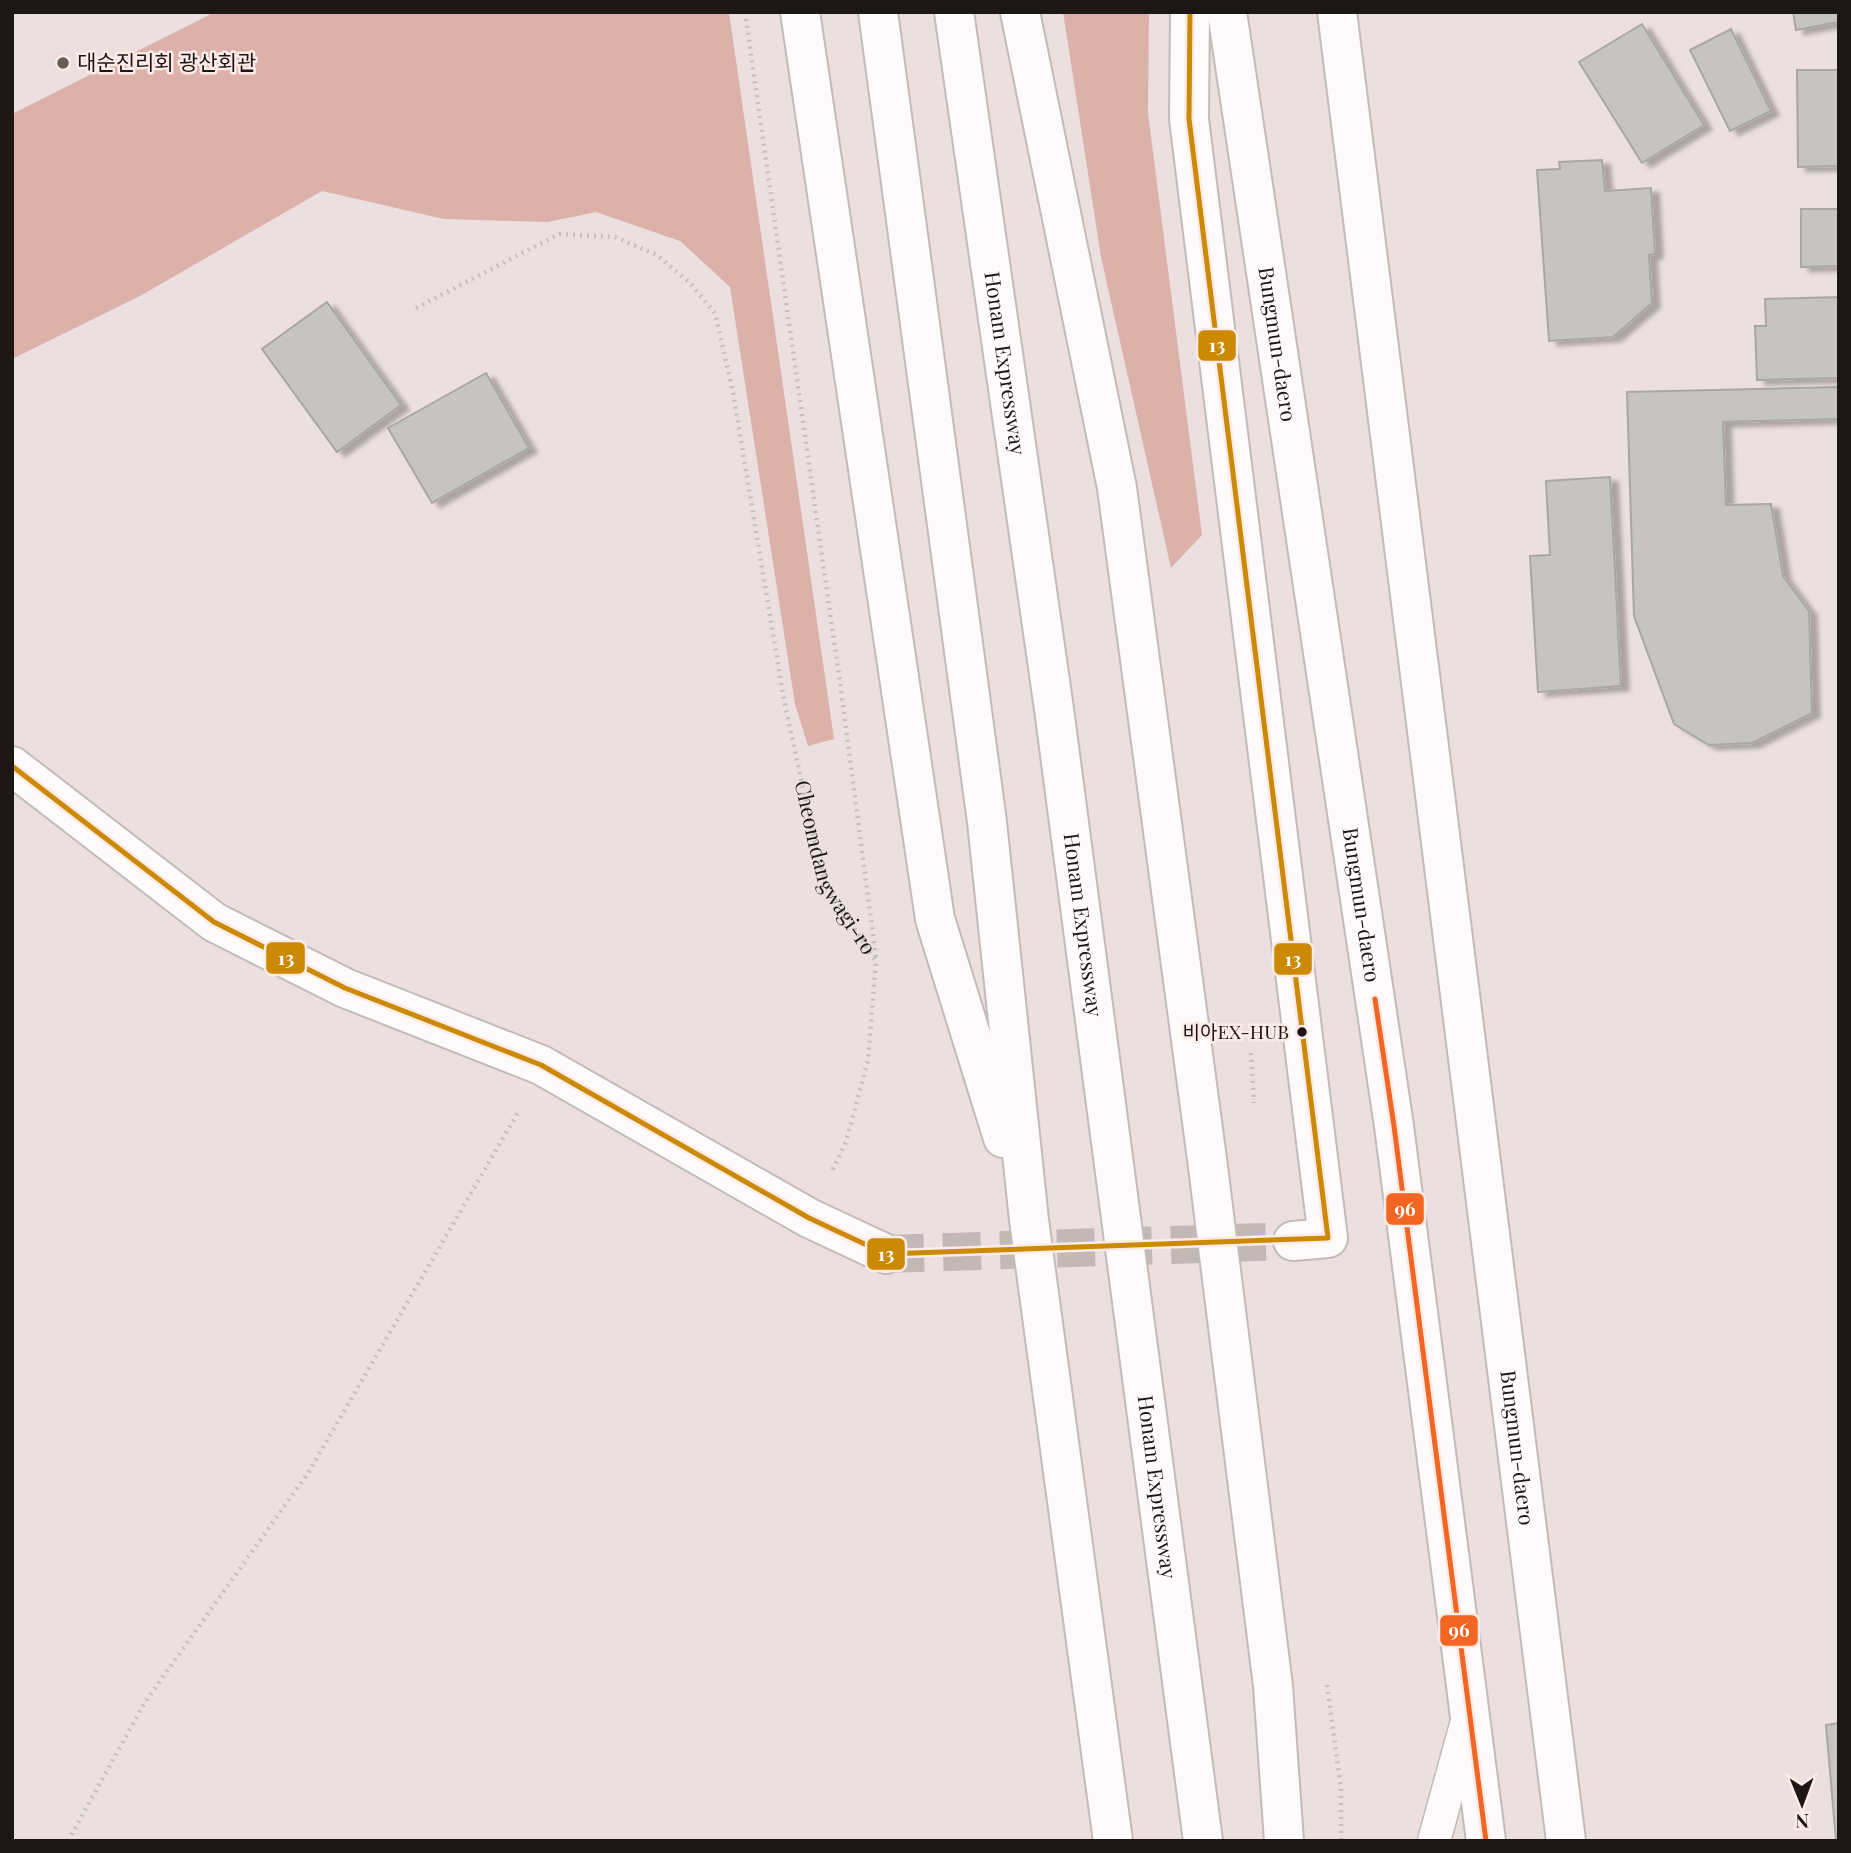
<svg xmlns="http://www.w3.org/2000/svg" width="1851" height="1853" font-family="'Playfair Display','Noto Sans KR',serif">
<defs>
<filter id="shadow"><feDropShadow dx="8" dy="4.5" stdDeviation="2" flood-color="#0004"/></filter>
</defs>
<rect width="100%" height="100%" fill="#ebe0df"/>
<path fill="#dbb1aa" d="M215,12H729L834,739L808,746L795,704L730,287L680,241L596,212L548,222L444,219L322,191L140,296L12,359V114Z
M1063,12H1149L1148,113L1202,535L1171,568L1101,257Z"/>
<path fill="#c6c4c2" stroke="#a8a7a5" stroke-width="2" filter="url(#shadow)" d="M1793,12H1839V22L1796,30Z
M1642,24L1704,125L1642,163L1579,62Z
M1731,29L1771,111L1730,131L1690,50Z
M1797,70H1839V166L1798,167Z
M1602,160L1605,191L1651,188L1655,254L1649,255L1652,303L1613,337L1549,341L1537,170L1560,169L1559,162Z
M1801,209H1839V266L1801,267Z
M1839,297V378L1757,380L1755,326H1766L1765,299Z
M327,302L401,405L337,452L262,349Z
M486,373L529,448L432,503L388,428Z
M1839,387V419L1723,422L1726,505L1771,504L1783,576L1809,611L1812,713L1752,743L1709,745L1674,724L1634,616L1627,392Z
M1610,477L1621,686L1538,692L1530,556L1550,555L1546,481Z
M1839,1723V1841H1836L1826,1725Z"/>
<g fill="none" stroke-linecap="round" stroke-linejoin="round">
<path stroke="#c2b8b6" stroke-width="38" stroke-dasharray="38 19" stroke-linecap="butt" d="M886,1254L1293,1241"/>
<defs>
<path id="service" d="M1434,1841L1467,1721"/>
<path id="minor" d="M1190,12L1189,119L1328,1238L1293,1241
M12,766L214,922L345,988L541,1065L809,1218L886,1254"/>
<g id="primary">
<path id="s2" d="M1227,12L1394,1126L1486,1841"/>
<path id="s3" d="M1337,12L1566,1841"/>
</g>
<g id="motorway">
<path d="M800,12L935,919L1003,1138"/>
<path d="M878,12L987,822L1029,1220L1113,1841"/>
<path id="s4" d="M954,12L1054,709L1203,1841"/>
<path d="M1020,12L1117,488L1207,1159L1273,1686L1284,1841"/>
</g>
</defs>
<use href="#service" stroke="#c3bbba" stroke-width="35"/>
<use href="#minor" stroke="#c3bbba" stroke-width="42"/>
<use href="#primary" stroke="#c3bbba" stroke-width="42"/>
<use href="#motorway" stroke="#c3bbba" stroke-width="42"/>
<g stroke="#c4c0c0" stroke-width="4.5" stroke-dasharray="2 5" stroke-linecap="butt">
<path d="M745,12L841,690L876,958"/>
<path id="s1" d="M416,308L559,234L615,237L657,255L690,283L715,313L733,392L784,700L814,839L826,886L876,961L868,1060L846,1142L831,1173"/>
<path d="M1251,1053L1254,1103"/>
<path d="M1327,1685L1341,1789V1841"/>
<path d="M68,1841L145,1702L308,1473L520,1109"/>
</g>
<use href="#service" stroke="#fcfafa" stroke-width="32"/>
<use href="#minor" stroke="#fcfafa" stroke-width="38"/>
<use href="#primary" stroke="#fcfafa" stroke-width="38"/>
<use href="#motorway" stroke="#fcfafa" stroke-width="38"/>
<defs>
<path id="bus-1" d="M12,766L214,922L345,988L541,1065L809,1218L886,1254L1328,1238L1189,119L1190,12"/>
<path id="bus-2" d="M1375,999L1394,1126L1486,1841"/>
</defs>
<use href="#bus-1" stroke="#fdebe7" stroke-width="10"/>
<use href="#bus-2" stroke="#fdebe7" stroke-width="10"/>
<use href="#bus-1" stroke="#cb8904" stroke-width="5"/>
<use href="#bus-2" stroke="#f26522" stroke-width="5"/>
</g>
<circle fill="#645d5b" stroke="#fdebe7" stroke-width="2.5" cx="63" cy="63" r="7"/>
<circle fill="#1c1614" stroke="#fdebe7" stroke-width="2.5" cx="1302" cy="1032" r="6"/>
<g text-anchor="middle" stroke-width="5" stroke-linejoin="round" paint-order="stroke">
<g font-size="19" fill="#1c1614" stroke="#fdebe7" text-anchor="end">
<text x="1289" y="1039">비아EX-HUB</text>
</g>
<g font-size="21" fill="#1c1614" stroke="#fdebe7" text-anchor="start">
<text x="77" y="70">대순진리회 광산회관</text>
</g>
<g font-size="21" fill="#1c1614" stroke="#fdebe7">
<text dy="7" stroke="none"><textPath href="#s2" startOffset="336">Bungmun-daero</textPath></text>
<text dy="7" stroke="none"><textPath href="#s4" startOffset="355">Honam Expressway</textPath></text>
<text dy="7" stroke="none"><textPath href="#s1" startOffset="915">Cheomdangwagi-ro</textPath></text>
<text dy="7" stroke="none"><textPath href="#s2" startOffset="903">Bungmun-daero</textPath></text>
<text dy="7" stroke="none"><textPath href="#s4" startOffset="922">Honam Expressway</textPath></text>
<text dy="7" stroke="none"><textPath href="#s3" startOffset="1447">Bungmun-daero</textPath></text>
<text dy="7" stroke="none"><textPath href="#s4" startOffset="1489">Honam Expressway</textPath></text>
</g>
</g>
<g stroke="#fdebe7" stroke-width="2.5">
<rect x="1197" y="329" width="40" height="33" rx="7" fill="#cb8904"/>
<rect x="265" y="941" width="41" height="34" rx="7" fill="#cb8904"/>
<rect x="1273" y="942" width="40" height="34" rx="7" fill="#cb8904"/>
<rect x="1385" y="1192" width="40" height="34" rx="7" fill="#f26522"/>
<rect x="866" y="1237" width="40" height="34" rx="7" fill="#cb8904"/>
<rect x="1439" y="1614" width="40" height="33" rx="7" fill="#f26522"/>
</g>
<g font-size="19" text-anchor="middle" font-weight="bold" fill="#fff">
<text x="1217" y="352">13</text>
<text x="286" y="965">13</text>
<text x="1293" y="966">13</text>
<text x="1405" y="1216">96</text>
<text x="886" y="1261">13</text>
<text x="1459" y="1637">96</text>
</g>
<rect width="1851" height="1853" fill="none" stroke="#1c1614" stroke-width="28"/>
<g transform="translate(1802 1804) rotate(179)" stroke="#fdebe7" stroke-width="5" paint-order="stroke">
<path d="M0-5L12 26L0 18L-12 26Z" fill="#1c1614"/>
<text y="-10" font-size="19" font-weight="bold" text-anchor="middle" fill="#1c1614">N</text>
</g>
</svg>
